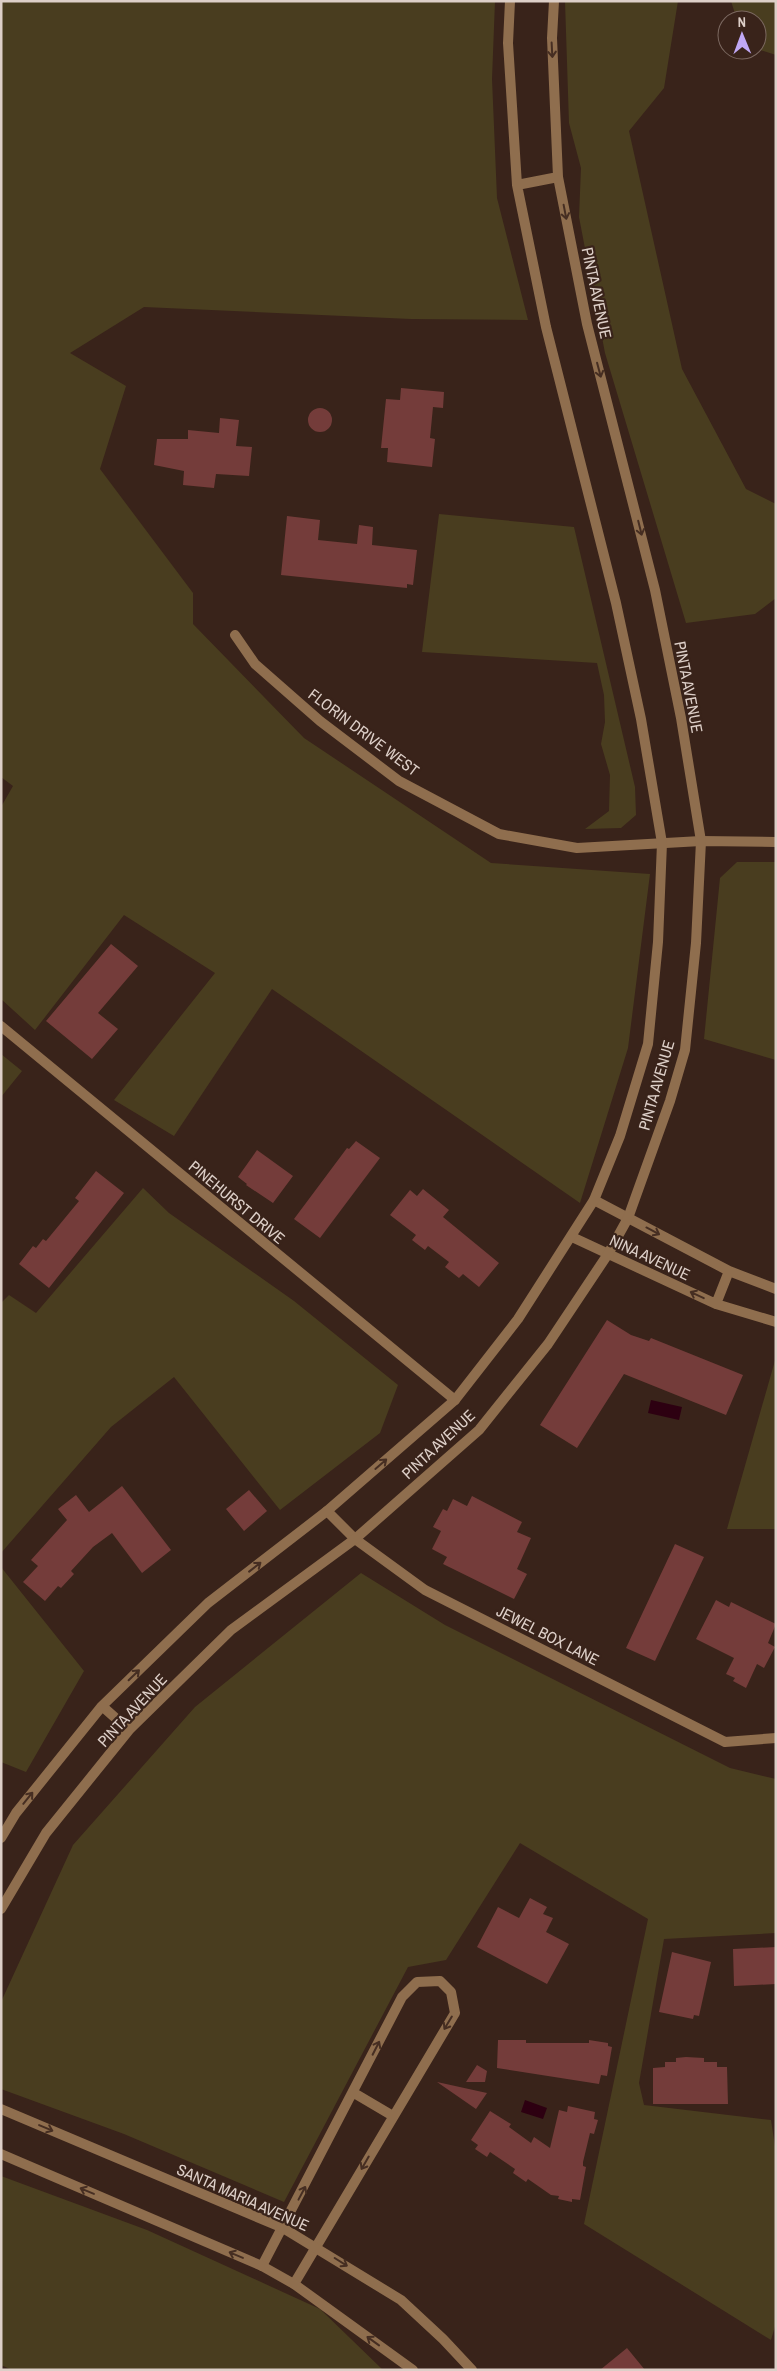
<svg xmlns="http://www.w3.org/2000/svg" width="777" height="2371" font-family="'Archivo Narrow',sans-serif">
<rect width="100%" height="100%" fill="#39231a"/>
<path fill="#493d1f" d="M1,1H495L492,79L497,198L528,320L411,319L144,307L70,353L126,386L100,469L193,593V624L304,738L491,863L650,874L628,1048L580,1203L272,989L174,1136L114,1100L215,973L124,915L35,1030L1,999V807L13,786L1,777Z
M565,1H678L664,88L629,131L682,369L746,489L776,504V598L755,614L686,623L605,353L579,217L581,168L569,123Z
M731,1H776V55L757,49V20H737Z
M439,514L574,527L635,787L636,815L621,828L585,829L609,811L610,775L601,744L605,722L604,695L597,663L422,652Z
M737,862H776V1060L704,1039L720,878Z
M1,1054L22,1071L1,1097Z
M143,1188L169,1213L294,1301L398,1385L380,1433L280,1510L174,1377L111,1427L1,1553V1303L9,1295L36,1313Z
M776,1357V1529H727Z
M1,1567L84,1671L26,1772L1,1762Z
M361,1573L445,1625L730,1768L776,1779V1933L664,1939L639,2083L644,2105L771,2120L776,2153V2323L771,2340L584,2224L648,1919L520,1843L446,1960L408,1967L284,2202L124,2134L1,2089V2002L73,1845L195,1707Z
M1,2176L147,2230L320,2309L383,2370H12L1,2365Z"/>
<path fill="#2d0011" d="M651,1400L682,1407L679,1420L648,1413Z
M525,2100L547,2108L543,2119L521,2112Z"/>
<path fill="#743c3a" d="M401,388L444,392L443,408L433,407L430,438L435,439L432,467L387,462L388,448H381L386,399L400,400Z
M308 420a12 12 0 1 1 24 0a12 12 0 1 1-24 0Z
M220,418L239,420L236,446L252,447L249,476L216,474L214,488L183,485L184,471L154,465L157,439H188V430L219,433Z
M287,516L320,520L318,540L357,544L359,525L373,527L372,545L417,550L413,585L407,584V588L281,575Z
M111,944L138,966L98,1013L118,1029L92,1059L46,1021Z
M356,1141L380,1158L320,1238L294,1219L347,1148L349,1149Z
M257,1150L293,1176L273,1203L246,1185L247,1184L238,1177Z
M96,1171L124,1193L49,1288L19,1264L33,1246L36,1248L43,1239L46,1241L79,1201L75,1198Z
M423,1189L449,1210L443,1217L499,1263L479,1287L463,1274L459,1278L445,1267L449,1262L428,1246L425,1250L412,1240L416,1235L390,1215L410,1190L417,1196Z
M607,1320L631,1335L649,1341L651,1338L743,1375L726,1415L624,1374L577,1448L540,1425Z
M122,1486L171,1550L142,1573L112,1533L93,1547L71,1571L74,1574L61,1588L58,1586L45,1601L23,1582L38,1566L31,1560L67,1520L58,1509L76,1495L89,1512Z
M249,1490L267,1511L244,1531L226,1509Z
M472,1496L522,1522L517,1532L531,1538L517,1569L527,1574L514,1599L443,1564L447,1557L432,1549L441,1531L433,1527L443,1509L447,1511L453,1499L467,1506Z
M675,1544L704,1557L655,1661L626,1648Z
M716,1600L729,1607L731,1602L776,1624L768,1643L775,1647L764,1668L757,1664L746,1688L733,1681L735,1678L726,1674L734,1658L696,1639Z
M530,1898L547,1907L543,1914L553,1918L546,1932L569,1944L547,1984L477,1947L498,1907L519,1918Z
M776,1947V1984L734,1986L733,1949Z
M672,1952L711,1962L699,2016L694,2015L693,2019L659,2012Z
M498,2040H526V2043H589V2040L608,2043V2046L612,2047L607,2076L601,2075L599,2084L497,2068Z
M686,2057L704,2058V2062H717V2067H727L728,2104H653V2068L665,2067V2062H676V2058Z
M477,2065L487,2071L485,2082H466Z
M437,2082L487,2093L476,2109Z
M568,2106L595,2112L594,2119L598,2120L594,2134L590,2133L583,2162V2166L586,2167L580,2200L572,2199V2202L558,2199L559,2196L551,2195L528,2179L526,2182L513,2173L515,2169L490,2152L487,2157L475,2149L478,2145L471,2140L490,2111L511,2124L509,2127L531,2143L534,2137L550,2148L559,2110L567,2112Z
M627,2348L645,2370H600Z"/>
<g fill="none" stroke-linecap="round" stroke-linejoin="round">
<path stroke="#8f6e4e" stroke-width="10" d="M235,635L255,664L320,721L399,781L499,834L577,848L701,841L776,842
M1,1026L455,1400
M594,1200L729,1271L776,1289
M572,1237L716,1304L776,1322
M716,1304L729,1271
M327,1511L355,1539L425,1590L725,1742L776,1738
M354,2093L393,2116
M262,2266L402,1997L417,1982L440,1981L451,1992L455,2013L294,2284"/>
<path stroke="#8f6e4e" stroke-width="10" d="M517,185L558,177
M102,1706L129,1730
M1,1838L16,1813L102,1706L208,1603L327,1511L455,1400L518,1319L594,1200L620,1136L648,1044L658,942L662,843L641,719L616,603L546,327L517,185L508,43L510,1
M1,1909L46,1833L129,1730L231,1630L355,1539L479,1430L548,1344L608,1254L628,1218L670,1101L685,1050L696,943L701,841L681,718L655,590L587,324L558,177L552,38L554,1
M1,2109L283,2228L401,2300L443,2339L472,2370
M1,2154L262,2266L294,2284L413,2370"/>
</g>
<defs><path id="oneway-shaft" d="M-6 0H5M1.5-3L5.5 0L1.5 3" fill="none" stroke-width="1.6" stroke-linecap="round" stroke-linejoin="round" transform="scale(1.25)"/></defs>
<g stroke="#462e22">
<use href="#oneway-shaft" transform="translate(552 50) rotate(87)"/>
<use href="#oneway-shaft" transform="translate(565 212) rotate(79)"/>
<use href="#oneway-shaft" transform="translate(599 370) rotate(75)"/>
<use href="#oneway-shaft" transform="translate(640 528) rotate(76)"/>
<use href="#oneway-shaft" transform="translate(653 1231) rotate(28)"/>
<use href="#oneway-shaft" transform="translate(697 1295) rotate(-155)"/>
<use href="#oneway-shaft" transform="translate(381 1464) rotate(-41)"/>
<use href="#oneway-shaft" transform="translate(255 1567) rotate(-38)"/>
<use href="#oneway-shaft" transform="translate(134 1675) rotate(-44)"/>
<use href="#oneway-shaft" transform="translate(28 1798) rotate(-51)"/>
<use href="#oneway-shaft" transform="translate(448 2023) rotate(121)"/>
<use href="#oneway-shaft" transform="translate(376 2048) rotate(-63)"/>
<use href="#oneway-shaft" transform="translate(46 2128) rotate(23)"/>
<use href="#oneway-shaft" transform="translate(365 2163) rotate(120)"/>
<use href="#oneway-shaft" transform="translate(87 2191) rotate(-157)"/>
<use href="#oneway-shaft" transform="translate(302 2193) rotate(-62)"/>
<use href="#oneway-shaft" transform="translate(236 2255) rotate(-157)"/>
<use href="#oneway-shaft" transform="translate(341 2262) rotate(32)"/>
<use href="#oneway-shaft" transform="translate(373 2341) rotate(-144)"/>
</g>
<g text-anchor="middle" stroke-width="4.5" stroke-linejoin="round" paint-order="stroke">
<g font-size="16" fill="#ddcfc8" stroke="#39231a">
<text transform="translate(597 293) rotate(78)" y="6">PINTA AVENUE</text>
<text transform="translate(689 687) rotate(79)" y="6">PINTA AVENUE</text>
<text transform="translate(364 732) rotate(37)" y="6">FLORIN DRIVE WEST</text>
<text transform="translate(656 1085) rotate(-74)" y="6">PINTA AVENUE</text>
<text transform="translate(237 1202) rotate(40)" y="6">PINEHURST DRIVE</text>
<text transform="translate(650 1257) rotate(25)" y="6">NINA AVENUE</text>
<text transform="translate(438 1444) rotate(-43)" y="6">PINTA AVENUE</text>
<text transform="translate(548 1635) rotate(27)" y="6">JEWEL BOX LANE</text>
<text transform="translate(132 1710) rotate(-47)" y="6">PINTA AVENUE</text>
<text transform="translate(243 2197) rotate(24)" y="6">SANTA MARIA AVENUE</text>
</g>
</g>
<rect width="777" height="2371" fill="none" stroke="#ddcfc8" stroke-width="5"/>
<g transform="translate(742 35) rotate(359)"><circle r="24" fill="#39231a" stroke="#7b6860"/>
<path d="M0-4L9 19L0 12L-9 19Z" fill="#c0a8f4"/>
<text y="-8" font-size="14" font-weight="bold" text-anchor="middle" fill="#ddcfc8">N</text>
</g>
</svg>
